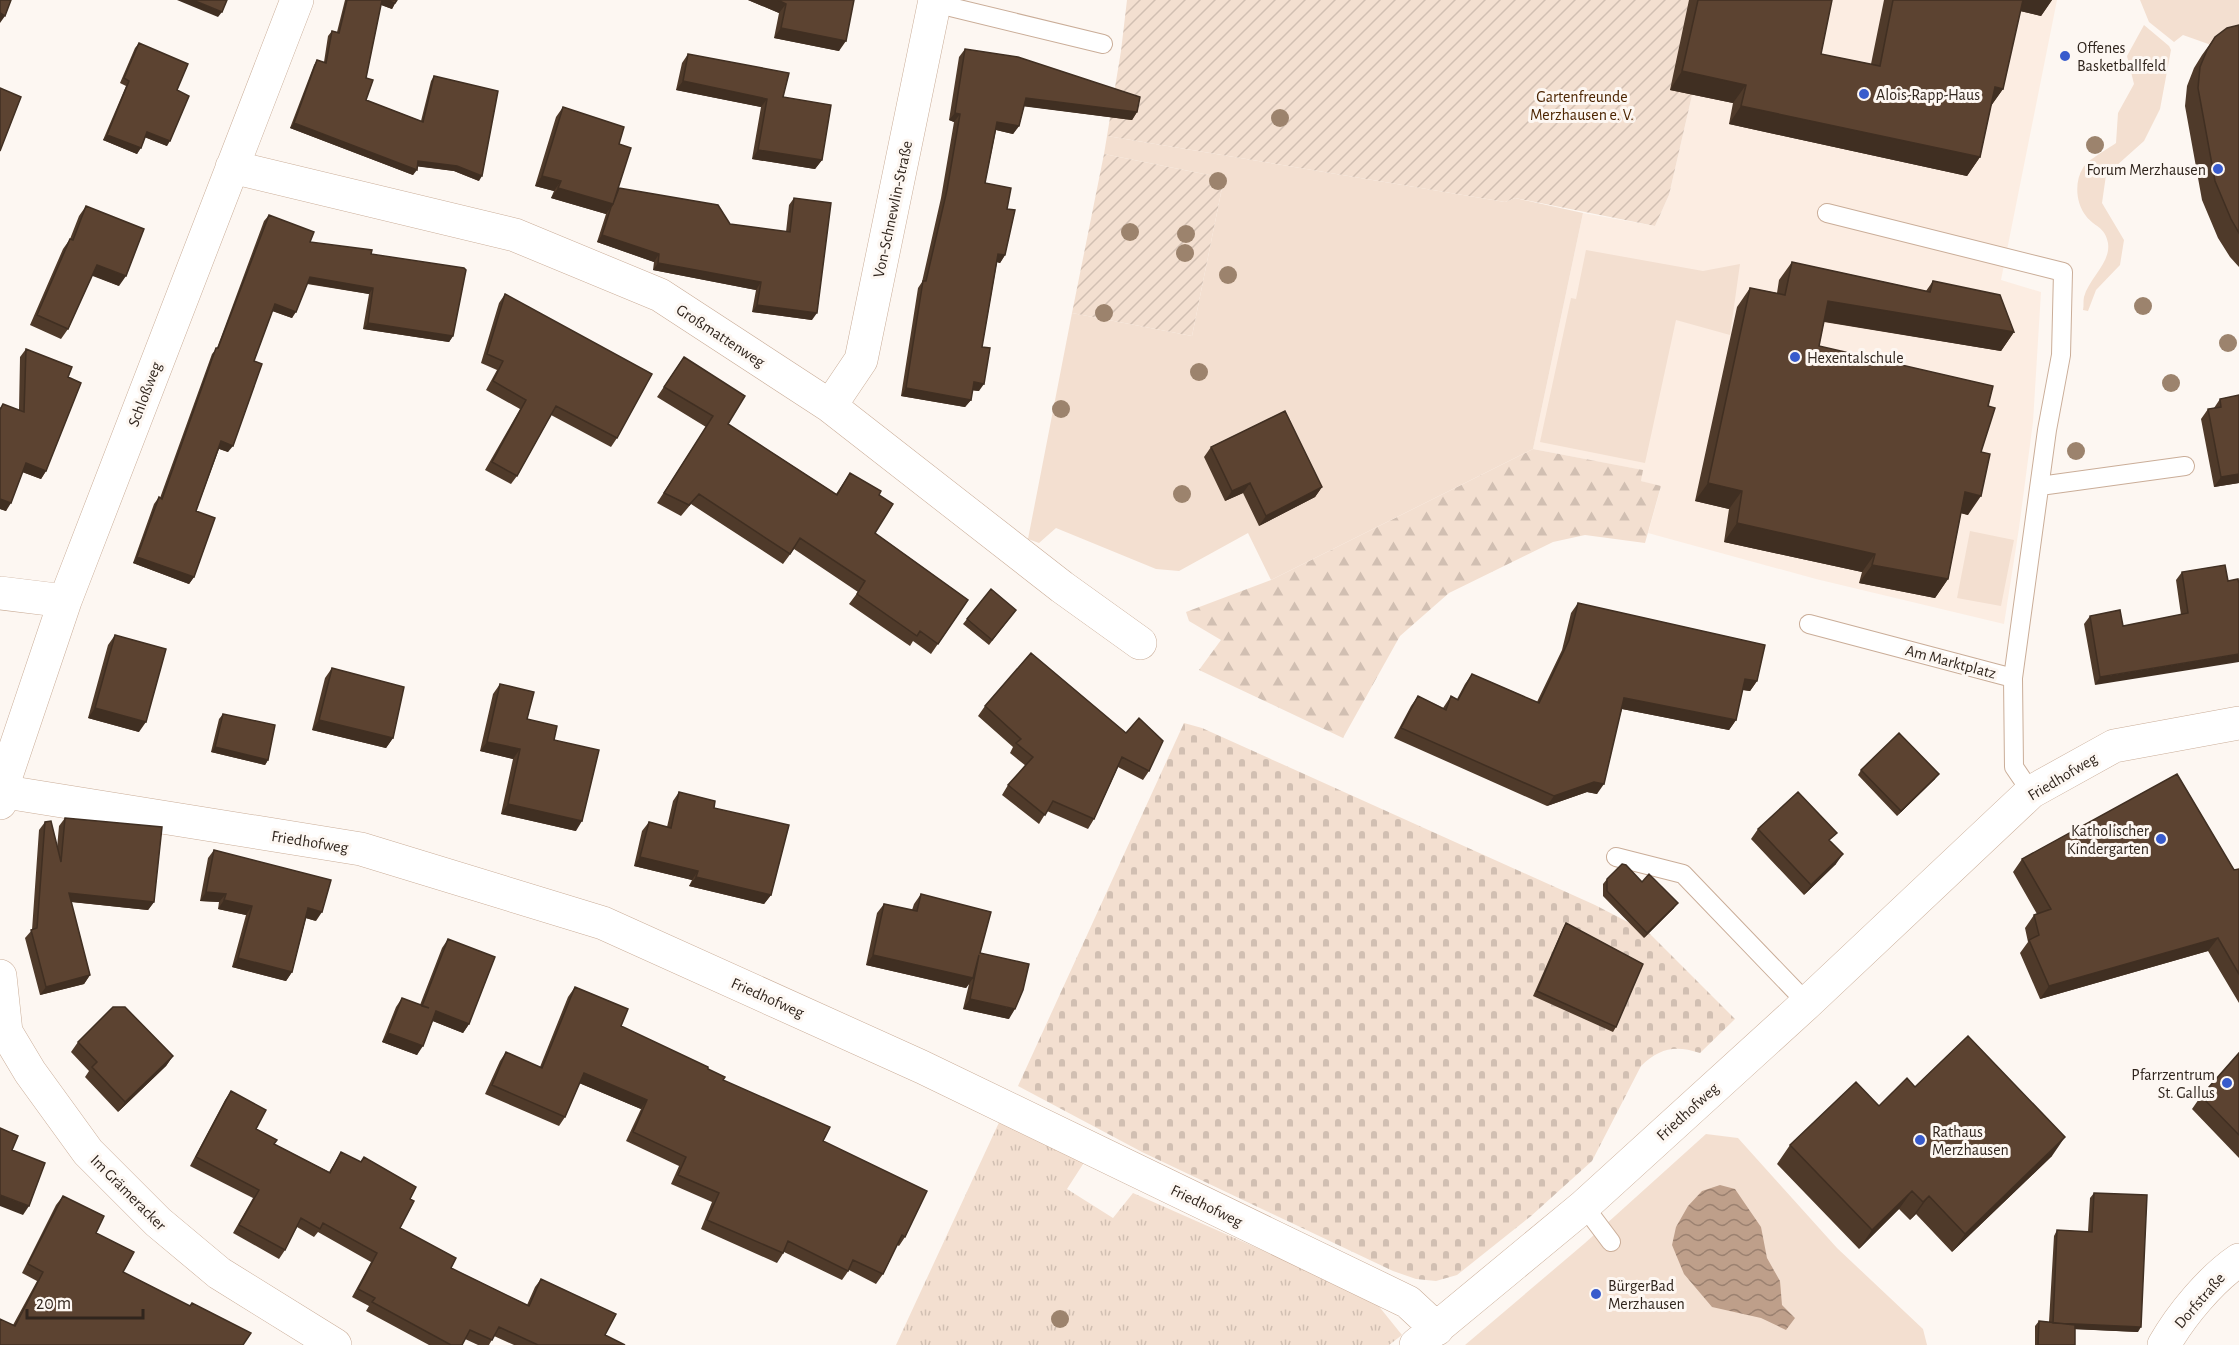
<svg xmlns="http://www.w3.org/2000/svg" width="2239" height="1345" font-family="'Alegreya Sans',sans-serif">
<defs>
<pattern id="grass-tufts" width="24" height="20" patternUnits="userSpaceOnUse" patternTransform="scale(1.5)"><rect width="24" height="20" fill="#f3dfd0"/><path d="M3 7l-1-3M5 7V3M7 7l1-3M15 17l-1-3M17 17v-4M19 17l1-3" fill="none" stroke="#d1bfb2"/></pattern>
<pattern id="forest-firs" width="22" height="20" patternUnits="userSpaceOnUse" patternTransform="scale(1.5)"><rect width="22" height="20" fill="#f3dfd0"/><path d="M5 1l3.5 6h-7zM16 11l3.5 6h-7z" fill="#d1bfb2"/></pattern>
<pattern id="cemetery-stones" width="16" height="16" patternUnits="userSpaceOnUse" patternTransform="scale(1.5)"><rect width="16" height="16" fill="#f3dfd0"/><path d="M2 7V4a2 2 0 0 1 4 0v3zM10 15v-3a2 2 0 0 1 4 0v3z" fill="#d1bfb2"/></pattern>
<pattern id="garden-furrows" width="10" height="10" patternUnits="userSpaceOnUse" patternTransform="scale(1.5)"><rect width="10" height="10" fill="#f3dfd0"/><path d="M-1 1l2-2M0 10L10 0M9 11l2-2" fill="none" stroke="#d1bfb2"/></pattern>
<pattern id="water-waves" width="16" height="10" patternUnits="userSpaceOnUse" patternTransform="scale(1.5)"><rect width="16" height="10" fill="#be9f8a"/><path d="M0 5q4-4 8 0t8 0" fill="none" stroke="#9b8170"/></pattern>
</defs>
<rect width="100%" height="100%" fill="#fdf7f2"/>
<path fill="#fcede2" d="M1714,0H2057L2001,280L2041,292L2033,422L2019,528L2004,624L1816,579L1648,533L1661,487L1641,481L1642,470L1533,449L1583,213L1655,226L1669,195Z"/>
<path fill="url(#grass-tufts)" d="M1002,1116L1085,1161L1067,1189L1113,1218L1133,1193L1373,1299L1402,1335L1389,1345H896Z"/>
<path fill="url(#forest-firs)" d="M1533,449L1643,470L1641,481L1661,486L1645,543L1585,535L1553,542L1449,593L1400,636L1343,738L1199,670L1221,640L1189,621L1186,612L1271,580Z"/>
<path fill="url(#cemetery-stones)" d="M1184,723L1202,728L1595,905L1649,933L1735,1019L1700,1053C1675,1045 1660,1048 1641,1066L1592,1161L1531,1216L1457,1275L1436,1281L1416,1279L1393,1271L1142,1152L1018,1086Z"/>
<path fill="#f3dfd0" d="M2140,0H2239V41L2214,46L2183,35L2174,42L2149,22Z
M2144,25L2169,46L2171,50L2160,109L2144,141L2106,175L2102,203L2124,240L2120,265L2096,290L2088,311L2083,310C2084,306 2083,301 2084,297C2089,278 2111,263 2108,243C2105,226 2094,227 2086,216C2076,204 2074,182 2083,168C2087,160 2108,149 2116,143L2118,113L2134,84L2127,56Z
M1107,136L1505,202L1515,198L1583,213L1533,449L1271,580L1248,533L1179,571L1156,569L1056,528L1039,543L1028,539L1072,313L1192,336L1224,178L1104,154Z
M1586,250L1703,271L1740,264L1730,335L1676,320L1645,463L1540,442L1571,298L1576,299Z
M1970,531L2014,540L2001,606L1957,598Z
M1706,1134L1738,1138L1837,1248L1923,1329L1927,1345H1465L1585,1243Z"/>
<path fill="url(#garden-furrows)" d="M1127,0H1714L1669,195L1655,226L1515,198L1505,202L1107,136L1121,51Z
M1104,154L1224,178L1192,336L1072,313Z"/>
<path fill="url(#water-waves)" d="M1720,1185L1735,1189L1761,1227L1767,1258L1780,1281L1782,1305L1795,1318L1786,1330L1761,1318L1712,1307L1684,1274L1672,1245L1676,1227L1688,1206L1702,1191Z"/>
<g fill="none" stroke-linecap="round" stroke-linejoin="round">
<defs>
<path id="service" d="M934,3L1103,44
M1827,213L2063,272L2061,355L2047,430L2013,678L2014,767L2031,792
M2040,486L2185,466
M1809,624L2013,678
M1616,857L1683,874L1807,1003
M1584,1206L1611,1242"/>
<path id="minor" d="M232,167L515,235L660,295L830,406L1062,587L1140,643
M830,406L861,360L935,0
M0,593L65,601
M0,791L361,849L603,923L922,1067L1408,1302L1437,1329
M0,803L1,791L65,601L297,0
M0,976L6,1032L30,1072L88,1152L158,1222L219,1273L335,1345
M1416,1345L1584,1206L1807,1003L2031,792L2114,746L2239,723
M2164,1345C2181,1315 2211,1279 2239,1260"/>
</defs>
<use href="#service" stroke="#caad98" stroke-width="20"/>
<use href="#minor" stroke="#caad98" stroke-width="34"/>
<use href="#service" stroke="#fff" stroke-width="18"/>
<use href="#minor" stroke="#fff" stroke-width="33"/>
</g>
<g fill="#9c836d">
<circle cx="1280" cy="118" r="9"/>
<circle cx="2095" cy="145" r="9"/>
<circle cx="1218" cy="181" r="9"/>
<circle cx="1130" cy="232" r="9"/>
<circle cx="1186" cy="234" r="9"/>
<circle cx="1185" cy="253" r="9"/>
<circle cx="1228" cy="275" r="9"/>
<circle cx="2143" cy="306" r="9"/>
<circle cx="1104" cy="313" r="9"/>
<circle cx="2228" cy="343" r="9"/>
<circle cx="1199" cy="372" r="9"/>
<circle cx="2171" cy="383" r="9"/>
<circle cx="1061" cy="409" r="9"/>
<circle cx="2076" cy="451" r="9"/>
<circle cx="1182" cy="494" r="9"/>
<circle cx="1060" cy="1319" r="9"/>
</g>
<path fill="#4f3a2a" d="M345,0H397L392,9L381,5L366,78V100L421,121L431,81L434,76L479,181L454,171L417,166L413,175L290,128L314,65L317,60L324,62L328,36L332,31L337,32Z
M748,0H854L839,51L774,38L779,13Z
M1689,0H1832L1821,54L1871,64L1884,0H2052L2041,16L2020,11L2003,89L1991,106L1980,157L1967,176L1729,124L1733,103L1670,90Z
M2239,25V267L2230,257L2218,238L2202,200L2185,106L2187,86L2194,68L2202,55L2215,37Z
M139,43L177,90L167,146L145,137L137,154L103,140L126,86L120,83L135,48Z
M965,49L1137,112L1132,120L1024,106L1019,126L1013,134L996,130L985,183L1007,209L1005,255L1000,263L997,262L982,347L979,391L972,390L971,400L965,407L901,396L918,288L922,282L941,198L954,122L949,120L959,57Z
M688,54L783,97L822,160L815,169L752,159L761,107L676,90L682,63Z
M563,107L619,144V188L730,224L786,232L789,205L794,198L812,320L752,312L756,290L653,270L654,262L597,242L606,214L551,198L554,191L535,186L556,117Z
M86,206L119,286L92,275L68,329L61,339L30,325L63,249L70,239L79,216Z
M269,215L310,242L371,254L453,336L449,342L363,329L369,294L307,284L292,318L272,311L254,361L228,452L219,449L196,511L194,577L189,584L133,563L154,504L159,497L160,498L212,354L217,348L264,221Z
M1792,262L1926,291L1933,281L2014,332L2001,351L1824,322L1819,346L1988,406L1981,452L1968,515L1961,513L1948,579L1935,598L1859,583L1862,572L1724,542L1729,509L1695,501L1737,307L1750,288L1777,293L1779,280Z
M505,294L617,438L611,447L551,415L517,476L511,484L485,470L520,409L486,390L497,370L481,363L499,303Z
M26,349L68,377L46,471L41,479L22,472L6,511L0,509V408L3,404L19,410L20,357Z
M684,357L728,424L836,494L850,473L879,495L875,533L968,600L931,654L913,641L910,646L849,604L858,592L794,549L783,564L691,504L681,516L657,503L706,427L657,397Z
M2239,395V483L2214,487L2201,419L2208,409L2214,408L2220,399Z
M1211,447L1322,487L1315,497L1259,526L1243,493L1225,501L1204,457Z
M2182,572L2228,581L2239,584L2095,685L2084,624L2090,616L2123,626L2181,615L2176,580Z
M1578,603L1757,681L1750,691L1742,690L1736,720L1729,730L1622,709L1597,794L1587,792L1547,806L1394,738L1411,706L1418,696L1443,708L1451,696L1457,699L1465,684L1472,674L1537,702L1562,650L1571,613Z
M1016,610L989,645L963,624L967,619Z
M115,635L139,732L88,718L108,645Z
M1031,653L1149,771L1143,780L1118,767L1094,819L1088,829L1047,811L1039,824L1002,795L1008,785L1026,766L1010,753L1013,747L978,716L985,706Z
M332,668L393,738L386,748L312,730L325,678Z
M500,684L527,719L554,740L576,831L501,814L513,759L480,751L493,694Z
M223,714L268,760L265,765L211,752L219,719Z
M1861,770L1935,779L1897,816L1858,775Z
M679,792L714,808L771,895L764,904L689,886L692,880L634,866L642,831L649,822L667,827L673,801Z
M65,818L154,902L148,910L71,902L90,975L84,984L40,995L25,938L32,930L39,830L45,822L57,848L59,826Z
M1758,829L1836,864L1804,895L1751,839Z
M214,850L316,921L306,918L292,972L286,981L232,967L246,915L218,909L219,902L200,901L208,858Z
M2022,859L2234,870L2239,869V1003L2208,951L2040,999L2020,953L2028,942L2025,928L2034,915L2037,914L2013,872Z
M1607,879L1642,882L1674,908L1644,938L1603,896V884Z
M921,894L980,953L1009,1019L963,1009L969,984L966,988L866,965L877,913L884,904L912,910L914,904Z
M1566,923L1616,1027L1613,1032L1533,996L1563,928Z
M448,939L469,1024L463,1033L433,1021L417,1055L382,1042L396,1007L402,998L420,1005L442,948Z
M575,987L621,1026L708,1069L723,1080L823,1141L905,1237L899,1246L897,1245L883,1274L876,1284L849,1270L842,1280L784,1252L777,1263L701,1229L712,1202L671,1184L679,1166L626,1141L641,1109L579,1083L565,1117L559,1126L485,1094L500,1061L506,1052L540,1067L568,997Z
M78,1042L173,1056L166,1066L118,1112L85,1077L89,1071L71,1052Z
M2239,1053V1158L2192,1109L2201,1096Z
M1915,1087L2052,1156L1952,1252L1916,1214L1910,1220L1899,1209L1859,1249L1777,1164L1790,1145L1879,1106Z
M231,1091L256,1129L274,1144L329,1172L341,1152L361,1162L364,1157L410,1199L400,1228L451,1268L527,1305L535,1287L541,1279L605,1335L625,1345H514L494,1336L489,1345H478L465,1339L462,1345H429L366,1311L369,1306L352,1297L371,1262L318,1232L314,1237L297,1227L285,1250L279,1259L233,1233L253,1198L190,1166L225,1100Z
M2094,1193L2138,1332L2075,1329V1345H2035V1326L2039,1321L2049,1322L2054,1236L2057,1230L2088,1232L2090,1198Z
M63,1196L96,1233L123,1272L190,1306L251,1333L13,1325L37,1281L22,1273L56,1205Z"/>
<path fill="#402f22" d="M177,0H193L222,12L218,17Z
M382,0H386L395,3L392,9L379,4Z
M748,0H778L786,4L779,13Z
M2018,0H2052L2041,16L2012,9Z
M0,13L5,16L0,23Z
M781,28L846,41L839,51L774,38Z
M1682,71L1746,85L1733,103L1670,90Z
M683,81L767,99L761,107L676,90Z
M1995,87L2003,89L1990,107Z
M1026,98L1137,112L1132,120L1021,106Z
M1741,106L1980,157L1967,176L1729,124Z
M955,113L960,114L954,122L949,120Z
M997,122L1019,126L1013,134L992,129Z
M294,123L417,170L413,175L290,128Z
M147,132L170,141L167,146L144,137Z
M107,135L141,148L137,154L103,140Z
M758,150L822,160L815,169L752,159Z
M418,161L457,166L482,176L479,181L454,171L414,166Z
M542,176L561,181L554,191L535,186Z
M558,188L613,204L606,214L551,198Z
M602,235L659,254L654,262L597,242Z
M998,254L1005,255L1000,263L993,261Z
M658,263L761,282L756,290L653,270Z
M97,265L126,276L119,286L90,275Z
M310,277L373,288L369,294L305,283Z
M1828,301L2014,332L2001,351L1815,320Z
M275,304L296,312L292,318L270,310Z
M757,305L817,313L812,320L752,312Z
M368,323L453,336L449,342L363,329Z
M974,382L984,384L979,391L969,390Z
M906,388L971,400L965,407L901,396Z
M221,441L233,446L228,452L217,448Z
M26,463L46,471L41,479L20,471Z
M2239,474V483L2214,487L2221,477Z
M1250,483L1243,493L1225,501L1232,491Z
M1708,483L1742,491L1729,509L1695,501Z
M1322,487L1315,497L1259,526L1266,516Z
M1965,492L1981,496L1968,515L1952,511Z
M0,499L11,503L6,511L0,509Z
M1737,523L1875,554L1862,572L1724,542Z
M137,557L194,577L189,584L133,563Z
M1872,565L1948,579L1935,598L1859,583Z
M2239,654V662L2095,685L2100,677Z
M1745,679L1757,681L1750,691L1738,689Z
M1624,698L1736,720L1729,730L1617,708Z
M95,708L146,722L139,732L88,718Z
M319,720L393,738L386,748L312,730Z
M487,742L520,749L513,759L480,751Z
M215,747L268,760L265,765L211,752Z
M1939,774L1935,779L1897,816L1901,811Z
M1594,782L1604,784L1597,794L1587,792L1547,806L1554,796Z
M508,804L582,821L576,831L501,814Z
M1843,854L1836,864L1804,895L1811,885Z
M640,857L698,871L692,880L634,866Z
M696,877L771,895L764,904L689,886Z
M206,892L226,894L219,902L200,901Z
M69,893L154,902L148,910L63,901Z
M224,900L252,906L246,915L218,909Z
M1678,903L1674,908L1644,938L1647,933Z
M308,908L322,912L316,921L302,917Z
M2218,938L2208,951L2040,999L2049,986Z
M873,955L973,978L966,988L866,965Z
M238,958L292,972L286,981L232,967Z
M90,975L84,984L40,995L46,987Z
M970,999L1015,1009L1009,1019L963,1009Z
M436,1011L469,1024L463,1033L430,1020Z
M388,1033L423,1046L417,1055L382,1042Z
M173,1056L166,1066L118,1112L125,1102Z
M584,1073L647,1100L641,1109L577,1082Z
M2065,1137L2052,1156L1952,1252L1965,1234Z
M1912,1191L1899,1209L1859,1249L1872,1230Z
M0,1195L29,1206L23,1215L0,1206Z
M1929,1196L1916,1214L1910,1220L1923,1202Z
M2053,1323L2141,1327L2138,1332L2049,1328Z"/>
<path fill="#5c4331" stroke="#402f22" stroke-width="1.5" d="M0,0H11L5,16L0,13Z
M193,0H227L222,12Z
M347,0H382L366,78L373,80L366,100L423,122L434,76L498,91L482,176L457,166L418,161L417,170L294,123L317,60L326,63L332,31L339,33Z
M386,0H397L395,3Z
M778,0H854L846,41L781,28L786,4Z
M1698,0H1832L1821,54L1880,66L1893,0H2023L2003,89L1995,87L1980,157L1741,106L1746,85L1682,71Z
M2239,25V233L2231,219L2215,181L2198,88L2200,67L2207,50L2215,37L2227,28Z
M139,43L188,64L177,90L189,96L170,141L147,132L141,148L107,135L129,81L124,78Z
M965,49L1018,57L1140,97L1137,112L1026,98L1019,126L997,122L985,183L1011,188L1007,209L1015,210L1005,255L998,254L982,347L990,348L984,384L974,382L971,400L906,388L923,281H926L947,190L960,114L955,113Z
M688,54L789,73L783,97L831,105L822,160L758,150L767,99L683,81Z
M0,88L21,97L0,151Z
M563,107L624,127L619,144L631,148L613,204L558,188L561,181L542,176Z
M619,188L718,205L730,224L790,232L794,198L831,203L817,313L757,305L761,282L658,263L659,254L602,235L611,207L613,204Z
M86,206L144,229L126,276L97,265L68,329L37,315L70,239L73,240Z
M269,215L314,232L310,242L372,250L371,254L464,268L466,270L453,336L368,323L373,288L310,277L296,312L275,304L254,361L262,364L233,446L221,441L196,511L215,518L194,577L137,557L159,497L162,499L216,348H218Z
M1792,262L1930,292L1933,281L2000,295L2014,332L1828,301L1819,346L1993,386L1988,406L1995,408L1981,452L1990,454L1981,496L1965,492L1948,579L1872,565L1875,554L1737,523L1742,491L1708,483L1750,288L1785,295Z
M505,294L652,374L617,438L556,406L517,476L492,462L526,400L493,381L503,361L487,354Z
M26,349L72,367L68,377L81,383L46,471L26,463L11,503L0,499V410L3,404L24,412Z
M684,357L745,396L728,424L837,495L850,473L881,491L879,495L893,504L875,533L968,600L938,644L920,631L917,636L857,594L865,581L800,538L790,554L699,494L689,505L664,493L713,416L664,387Z
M2239,395V474L2221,477L2208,409L2221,407L2220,399Z
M1285,411L1322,487L1266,516L1250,483L1232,491L1211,447Z
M2225,565L2228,581L2238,579L2239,584V654L2100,677L2090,616L2120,610L2123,626L2188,613L2182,572Z
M991,589L1016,610L992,640L967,619Z
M1578,603L1765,645L1757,681L1745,679L1736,720L1624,698L1604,784L1594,782L1554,796L1401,728L1418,696L1446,710L1451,696L1458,700L1472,674L1539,703L1569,640Z
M115,635L166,649L146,722L95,708Z
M1031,653L1126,733L1139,718L1163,741L1149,771L1122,757L1094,819L1053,801L1045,815L1008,785L1033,757L1016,743L1021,739L985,706Z
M332,668L404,687L393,738L319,720Z
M500,684L534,692L527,719L557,726L554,740L599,750L582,821L508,804L520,749L487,742Z
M223,714L275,725L268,760L215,747Z
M1899,733L1939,774L1901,811L1861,770Z
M2177,774L2234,870L2239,869V974L2218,938L2049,986L2029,940L2039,935L2034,915L2051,909L2022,859Z
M679,792L715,801L714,808L789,825L771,895L696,877L698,871L640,857L649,822L671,828Z
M1798,792L1837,833L1829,840L1843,854L1811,885L1758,829Z
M65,818L162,827L154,902L69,893L90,975L46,987L31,930L37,928L45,822L51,821L61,862Z
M214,850L331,880L322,912L308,908L292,972L238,958L252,906L224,900L226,894L206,892Z
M1622,864L1626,865L1642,882L1649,874L1678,903L1647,933L1607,891V879Z
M921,894L991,912L980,953L1029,964L1023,990L1015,1009L970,999L979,955L973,978L873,955L884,904L917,911Z
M1566,923L1643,964L1616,1027L1537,991Z
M448,939L495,957L469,1024L436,1011L423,1046L388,1033L402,998L429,1008L422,1006Z
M575,987L628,1009L621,1026L708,1067V1069L725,1077L723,1080L830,1127L823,1141L927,1191L905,1237L902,1235L883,1274L853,1260L848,1271L788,1241L783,1253L707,1220L719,1193L678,1175L686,1157L633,1132L647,1100L584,1073L565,1117L492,1085L506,1052L542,1068Z
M113,1007H125L173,1056L125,1102L92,1067L97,1062L78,1042Z
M1968,1036L2065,1137L1965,1234L1929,1196L1923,1202L1912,1191L1872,1230L1790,1145L1856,1082L1879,1106L1907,1078L1915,1087Z
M2239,1053V1135L2201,1096Z
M231,1091L266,1110L256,1129L277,1140L274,1144L330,1173L341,1152L361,1162L364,1157L416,1187L410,1199L414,1201L400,1228L456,1258L451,1268L529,1306L541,1279L616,1314L605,1335L625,1345H538L499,1327L492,1340L470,1330L462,1345H451L372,1302L375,1298L358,1289L377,1253L323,1223L320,1229L301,1218L285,1250L239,1225L259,1190L196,1157Z
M0,1128L18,1136L12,1150L45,1163L29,1206L0,1195Z
M2094,1193L2147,1195L2141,1327L2053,1323L2057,1230L2092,1232Z
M63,1196L104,1216L96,1233L134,1252L123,1272L190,1306L192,1303L251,1333L243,1345H0V1319L15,1326L43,1272L28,1264Z
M2039,1321L2075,1325V1345H2038Z"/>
<g fill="#385bcc" stroke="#fdf7f2" stroke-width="2">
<circle cx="2065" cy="56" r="6"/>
<circle cx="1864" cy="94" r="6"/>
<circle cx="2218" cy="169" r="6"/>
<circle cx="1795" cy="357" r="6"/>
<circle cx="2161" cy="839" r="6"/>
<circle cx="2227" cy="1083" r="6"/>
<circle cx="1920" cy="1140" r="6"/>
<circle cx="1596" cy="1294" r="6"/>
</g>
<g text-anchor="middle" stroke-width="6" stroke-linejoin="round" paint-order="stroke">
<g font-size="16" fill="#30251d" stroke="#fdf7f2" text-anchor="start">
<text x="2077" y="53">Offenes<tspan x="2077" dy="18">Basketballfeld</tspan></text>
<text x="1876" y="100">Alois-Rapp-Haus</text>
<text x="2206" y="175" text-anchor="end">Forum Merzhausen</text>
<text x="1807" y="363">Hexentalschule</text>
<text x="2149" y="836" text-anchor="end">Katholischer<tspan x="2149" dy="18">Kindergarten</tspan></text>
<text x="2215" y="1080" text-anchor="end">Pfarrzentrum<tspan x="2215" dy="18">St. Gallus</tspan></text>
<text x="1932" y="1137">Rathaus<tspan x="1932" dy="18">Merzhausen</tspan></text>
<text x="1608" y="1291">BürgerBad<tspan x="1608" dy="18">Merzhausen</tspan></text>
</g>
<g font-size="16" fill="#4c2400" stroke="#fdf7f2">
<text x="1582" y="102">Gartenfreunde<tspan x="1582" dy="18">Merzhausen e. V.</tspan></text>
</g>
<g font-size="16" fill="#30251d" stroke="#fdf7f2">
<text transform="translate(892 209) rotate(-78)" y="6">Von-Schnewlin-Straße</text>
<text transform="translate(721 335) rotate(33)" y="6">Großmattenweg</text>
<text transform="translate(144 394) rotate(-69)" y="6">Schloßweg</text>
<text transform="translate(1951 661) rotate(15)" y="6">Am Marktplatz</text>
<text transform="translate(2062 776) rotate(-31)" y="6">Friedhofweg</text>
<text transform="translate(310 841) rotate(9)" y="6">Friedhofweg</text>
<text transform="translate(768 997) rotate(24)" y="6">Friedhofweg</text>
<text transform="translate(1687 1111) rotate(-42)" y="6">Friedhofweg</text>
<text transform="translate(129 1192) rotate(45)" y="6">Im Grämeracker</text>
<text transform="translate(1207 1205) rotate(26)" y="6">Friedhofweg</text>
<text transform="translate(2199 1300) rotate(-49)" y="6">Dorfstraße</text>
</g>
</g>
<path d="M27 1309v9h116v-9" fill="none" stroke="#30251d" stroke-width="3"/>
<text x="36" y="1309" font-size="18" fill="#30251d" stroke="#fdf7f2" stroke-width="4.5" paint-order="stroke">20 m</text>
</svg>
